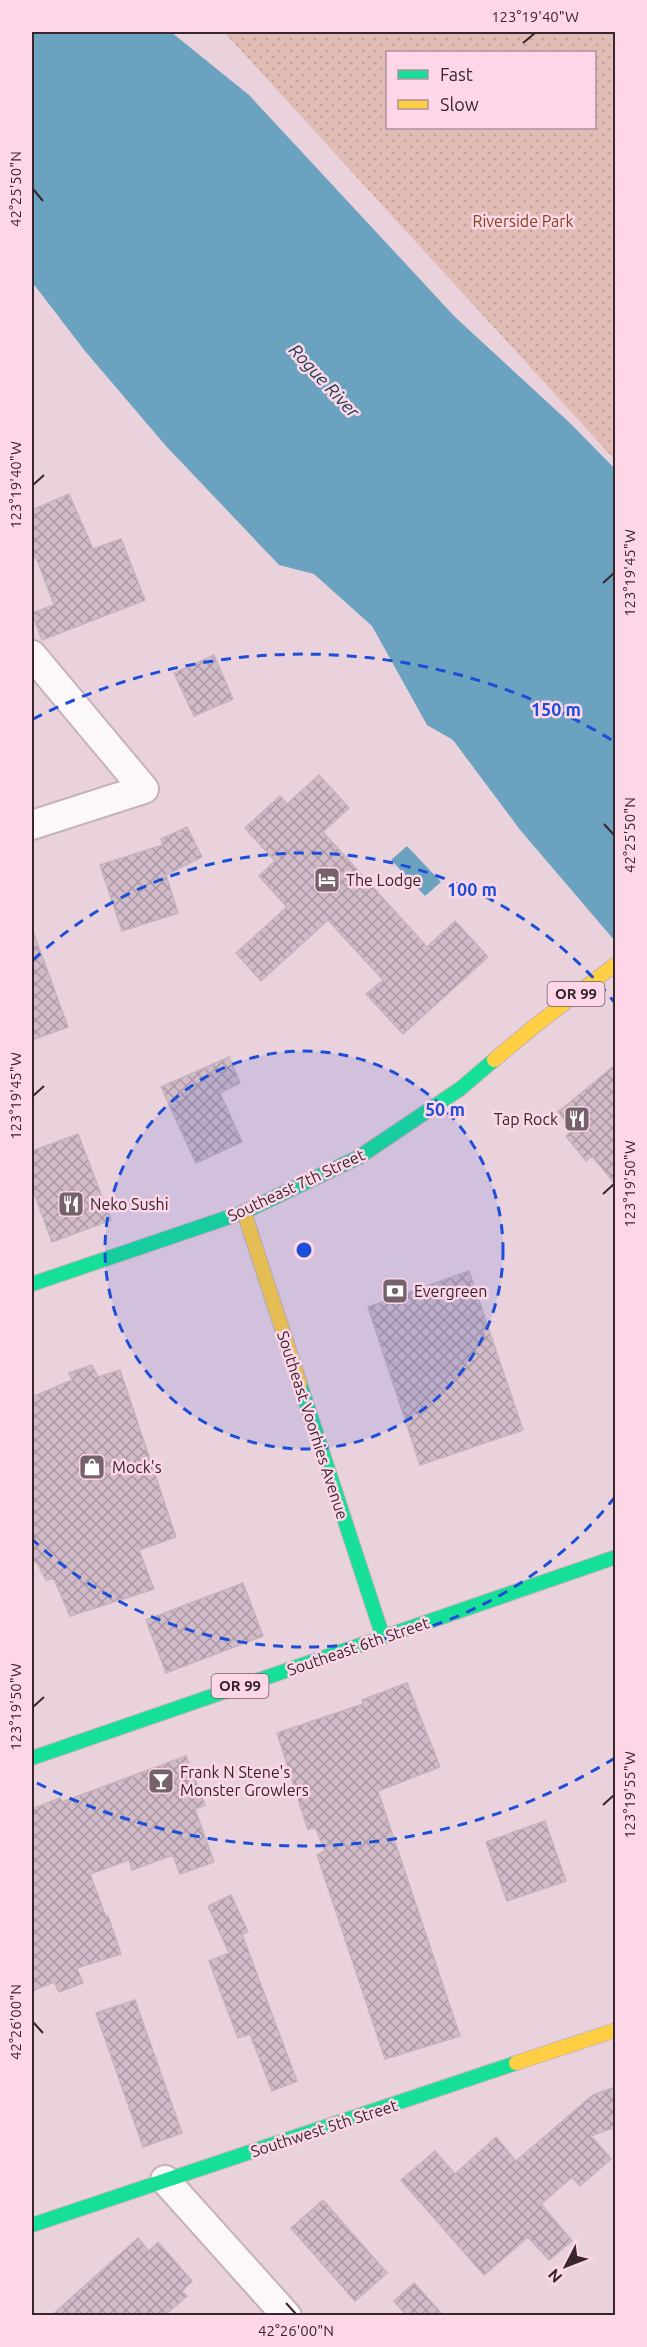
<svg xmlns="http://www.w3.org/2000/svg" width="647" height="2347" font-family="Ubuntu,sans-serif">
<defs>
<pattern id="park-dots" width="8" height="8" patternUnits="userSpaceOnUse" patternTransform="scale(1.5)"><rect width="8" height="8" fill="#e0bcb4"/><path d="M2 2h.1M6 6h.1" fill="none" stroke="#c1a19b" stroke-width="1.8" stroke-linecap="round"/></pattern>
<pattern id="building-cross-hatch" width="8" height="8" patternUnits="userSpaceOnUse" patternTransform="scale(1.5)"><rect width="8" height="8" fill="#d1bbc9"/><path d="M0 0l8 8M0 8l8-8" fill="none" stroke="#ab98a4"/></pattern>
</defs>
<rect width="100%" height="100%" fill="#ead2dd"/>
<path fill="url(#park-dots)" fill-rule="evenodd" d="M224,32H615V460ZM388,52H594V128H388Z"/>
<path fill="#6aa2c0" d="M32,32H171L249,95L455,317L571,424L615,469V941L521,831L453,740L427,725L372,626L314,574L279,565L166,446L85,351L32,282Z
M407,846L441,882L425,896L391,860Z"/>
<path fill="url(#building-cross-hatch)" stroke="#c5b3be" stroke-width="1.5" d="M69,494L93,549L121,539L145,600L42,640L32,613L54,605L36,557L32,559V510Z
M214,655L233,699L194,716L174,673Z
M319,775L349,808L323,832L427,947L455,921L488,957L403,1034L366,994L383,980L328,920L261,981L236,953L287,907L259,876L275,861L245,828L280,796L287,804Z
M187,827L202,857L166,875L178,913L122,931L100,865L163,845L161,839Z
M34,934L68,1027L32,1040V935Z
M229,1057L240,1083L220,1093L242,1142L196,1163L161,1087Z
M615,1065V1184L592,1156L586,1161L566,1136L573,1130L558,1112Z
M78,1134L111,1220L52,1242L32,1187V1151Z
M469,1271L523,1430L420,1465L368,1307Z
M92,1365L98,1377L120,1370L176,1537L139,1550L154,1589L70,1616L54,1579L46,1580L37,1563L32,1560V1397L72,1380L69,1373Z
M243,1583L263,1636L166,1673L146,1620Z
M407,1683L440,1767L378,1791L460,2036L385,2059L317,1855L325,1851L315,1827L308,1830L277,1733L363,1704L362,1700Z
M186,1756L205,1805L195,1809L214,1862L180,1874L173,1855L132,1870L129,1860L90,1874L106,1917L108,1916L121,1954L77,1968L83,1983L59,1992L54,1982L32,1991V1809L60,1798L62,1802Z
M545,1821L566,1881L507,1901L486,1842Z
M231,1895L248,1932L242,1934L297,2081L272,2091L250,2034L238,2038L209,1961L229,1953L208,1906Z
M135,2000L182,2133L143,2147L96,2013Z
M615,2087V2127L591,2136L611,2159L580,2186L572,2177L541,2204L572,2241L549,2260L528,2237L484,2275L401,2180L435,2151L455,2174L496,2137L516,2161L593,2095Z
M323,2200L387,2273L355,2301L291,2228Z
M138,2238L149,2251L158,2242L192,2281L182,2291L187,2296L164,2316H51Z
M414,2283L444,2316H407L394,2301Z"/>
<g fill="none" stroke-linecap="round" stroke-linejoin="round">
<defs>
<path id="street" d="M32,655L144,789L32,825
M165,2180L287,2316"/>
<path id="fast" d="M32,1284L244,1212L359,1157L460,1089L494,1060
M300,1384L383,1637
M32,1758L616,1557
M32,2225L516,2063"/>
<path id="slow" d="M494,1060L536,1025L616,964
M244,1212L300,1384
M516,2063L616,2030"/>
</defs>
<use href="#street" stroke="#c5b2ba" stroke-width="32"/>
<use href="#fast" stroke="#c5b2ba" stroke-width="16"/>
<use href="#slow" stroke="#c5b2ba" stroke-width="16"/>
<use href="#street" stroke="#fcf8fa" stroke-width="28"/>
<use href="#fast" stroke="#16e098" stroke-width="14"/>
<use href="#slow" stroke="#ffcf43" stroke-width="14"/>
</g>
<path fill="none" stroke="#38262e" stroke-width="2" d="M523,43L535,33M33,189L43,201M33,485L44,475M603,583L614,573M604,824L614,835M33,1096L44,1086M603,1194L614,1184M33,1707L44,1697M603,1805L614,1795M33,2022L43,2033M286,2303L296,2314"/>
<circle cx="304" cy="1250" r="199" fill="#1d4ed8" fill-opacity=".12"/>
<g fill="none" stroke="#1d4ed8" stroke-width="3" stroke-dasharray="10 8">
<circle cx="304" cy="1250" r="199"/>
<path d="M615 1497A397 397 0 0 1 33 1540M33 960A397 397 0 0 1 615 1003"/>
<path d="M615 1758A596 596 0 0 1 33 1781M33 719A596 596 0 0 1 615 742"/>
</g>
<defs>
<symbol id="hotel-square" viewBox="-11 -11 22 22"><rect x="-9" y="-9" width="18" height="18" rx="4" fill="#76626b" stroke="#fdd7e8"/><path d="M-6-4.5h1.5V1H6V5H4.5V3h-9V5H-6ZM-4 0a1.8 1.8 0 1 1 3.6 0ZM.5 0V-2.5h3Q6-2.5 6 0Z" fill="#fff"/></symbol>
<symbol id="restaurant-square" viewBox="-11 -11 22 22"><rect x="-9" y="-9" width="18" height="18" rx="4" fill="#76626b" stroke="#fdd7e8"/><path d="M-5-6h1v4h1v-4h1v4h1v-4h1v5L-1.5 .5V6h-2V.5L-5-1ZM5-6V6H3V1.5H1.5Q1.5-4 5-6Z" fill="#fff"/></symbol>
<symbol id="bank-square" viewBox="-11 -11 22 22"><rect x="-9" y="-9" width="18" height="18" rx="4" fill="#76626b" stroke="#fdd7e8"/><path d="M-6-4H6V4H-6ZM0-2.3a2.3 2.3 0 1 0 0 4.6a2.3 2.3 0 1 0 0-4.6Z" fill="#fff"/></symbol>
<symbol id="shop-square" viewBox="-11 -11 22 22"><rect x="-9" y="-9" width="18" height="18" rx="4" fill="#76626b" stroke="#fdd7e8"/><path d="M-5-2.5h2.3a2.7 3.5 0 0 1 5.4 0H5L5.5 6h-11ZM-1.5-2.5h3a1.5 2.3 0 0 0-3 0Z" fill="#fff"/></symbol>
<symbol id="bar-square" viewBox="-11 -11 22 22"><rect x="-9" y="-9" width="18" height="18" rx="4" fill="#76626b" stroke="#fdd7e8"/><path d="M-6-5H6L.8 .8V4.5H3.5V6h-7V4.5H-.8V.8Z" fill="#fff"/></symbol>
</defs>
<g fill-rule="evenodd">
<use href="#hotel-square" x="312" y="865" width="30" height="30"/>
<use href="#restaurant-square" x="562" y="1104" width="30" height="30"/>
<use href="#restaurant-square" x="56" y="1189" width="30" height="30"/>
<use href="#bank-square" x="380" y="1276" width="30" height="30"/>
<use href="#shop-square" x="77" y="1452" width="30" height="30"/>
<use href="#bar-square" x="146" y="1766" width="30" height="30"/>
</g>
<g text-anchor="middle" stroke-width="5" stroke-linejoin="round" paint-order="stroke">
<g fill="#fdd7e8" stroke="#735b66" stroke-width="1.5">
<rect x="547.5" y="982" width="57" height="24" rx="4.5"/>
<rect x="211.5" y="1674" width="57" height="24" rx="4.5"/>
</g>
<g font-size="15" font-weight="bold" fill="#38262e">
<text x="576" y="999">OR 99</text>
<text x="240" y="1691">OR 99</text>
</g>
<g font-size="16" fill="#854317" stroke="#fdd7e8">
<text x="523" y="227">Riverside Park</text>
</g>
<g font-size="16" fill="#38262e" stroke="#fdd7e8" text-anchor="start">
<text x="346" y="886">The Lodge</text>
<text x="558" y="1125" text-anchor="end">Tap Rock</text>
<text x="90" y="1210">Neko Sushi</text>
<text x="414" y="1297">Evergreen</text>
<text x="112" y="1473">Mock's</text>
<text x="180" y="1778">Frank N Stene's<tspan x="180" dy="18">Monster Growlers</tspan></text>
</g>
<g font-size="16" fill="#38262e" stroke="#fdd7e8">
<text transform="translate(296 1185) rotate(-25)" y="6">Southeast 7th Street</text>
<text transform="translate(313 1425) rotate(72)" y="6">Southeast Voorhies Avenue</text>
<text transform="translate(358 1646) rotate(-19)" y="6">Southeast 6th Street</text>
<text transform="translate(324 2128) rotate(-18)" y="6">Southwest 5th Street</text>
</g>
<g font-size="18" font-style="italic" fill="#163d4e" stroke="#fdd7e8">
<text transform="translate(324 381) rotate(47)" y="6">Rogue River</text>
</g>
</g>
<circle cx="304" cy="1250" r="9" fill="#1d4ed8" stroke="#fdd7e8" stroke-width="3"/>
<g font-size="18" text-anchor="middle" font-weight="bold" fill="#1d4ed8" stroke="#fdd7e8" stroke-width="5" stroke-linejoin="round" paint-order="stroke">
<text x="556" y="716">150 m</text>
<text x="472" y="896">100 m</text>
<text x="445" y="1116">50 m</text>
</g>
<rect width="647" height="2347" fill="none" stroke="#fdd7e8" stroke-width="66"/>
<rect x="386" y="51" width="210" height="78" fill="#fdd7e8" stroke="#ae909e" stroke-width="1.5"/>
<rect x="398" y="70" width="30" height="9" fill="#16e098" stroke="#ae909e" stroke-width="1.5"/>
<text x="440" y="81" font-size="18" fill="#38262e">Fast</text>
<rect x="398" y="100" width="30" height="9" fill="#ffcf43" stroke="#ae909e" stroke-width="1.5"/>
<text x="440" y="111" font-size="18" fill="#38262e">Slow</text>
<g transform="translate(566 2266) rotate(228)" stroke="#fdd7e8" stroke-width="4.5" paint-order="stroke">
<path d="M0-4.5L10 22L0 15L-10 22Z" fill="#38262e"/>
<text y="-9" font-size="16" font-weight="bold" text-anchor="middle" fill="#38262e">N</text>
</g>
<rect x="33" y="33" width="581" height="2281" fill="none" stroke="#38262e" stroke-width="2"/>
<g font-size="15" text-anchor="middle" fill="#38262e">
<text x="535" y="22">123°19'40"W</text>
<text transform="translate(16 189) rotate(-90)" y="5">42°25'50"N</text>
<text transform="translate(16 485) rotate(-90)" y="5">123°19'40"W</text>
<text transform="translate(630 573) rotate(-90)" y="5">123°19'45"W</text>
<text transform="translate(630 835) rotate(-90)" y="5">42°25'50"N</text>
<text transform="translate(16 1096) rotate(-90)" y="5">123°19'45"W</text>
<text transform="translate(630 1184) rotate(-90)" y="5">123°19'50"W</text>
<text transform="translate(16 1707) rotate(-90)" y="5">123°19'50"W</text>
<text transform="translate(630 1795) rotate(-90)" y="5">123°19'55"W</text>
<text transform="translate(16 2022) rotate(-90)" y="5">42°26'00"N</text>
<text x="296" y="2336">42°26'00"N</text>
</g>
</svg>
